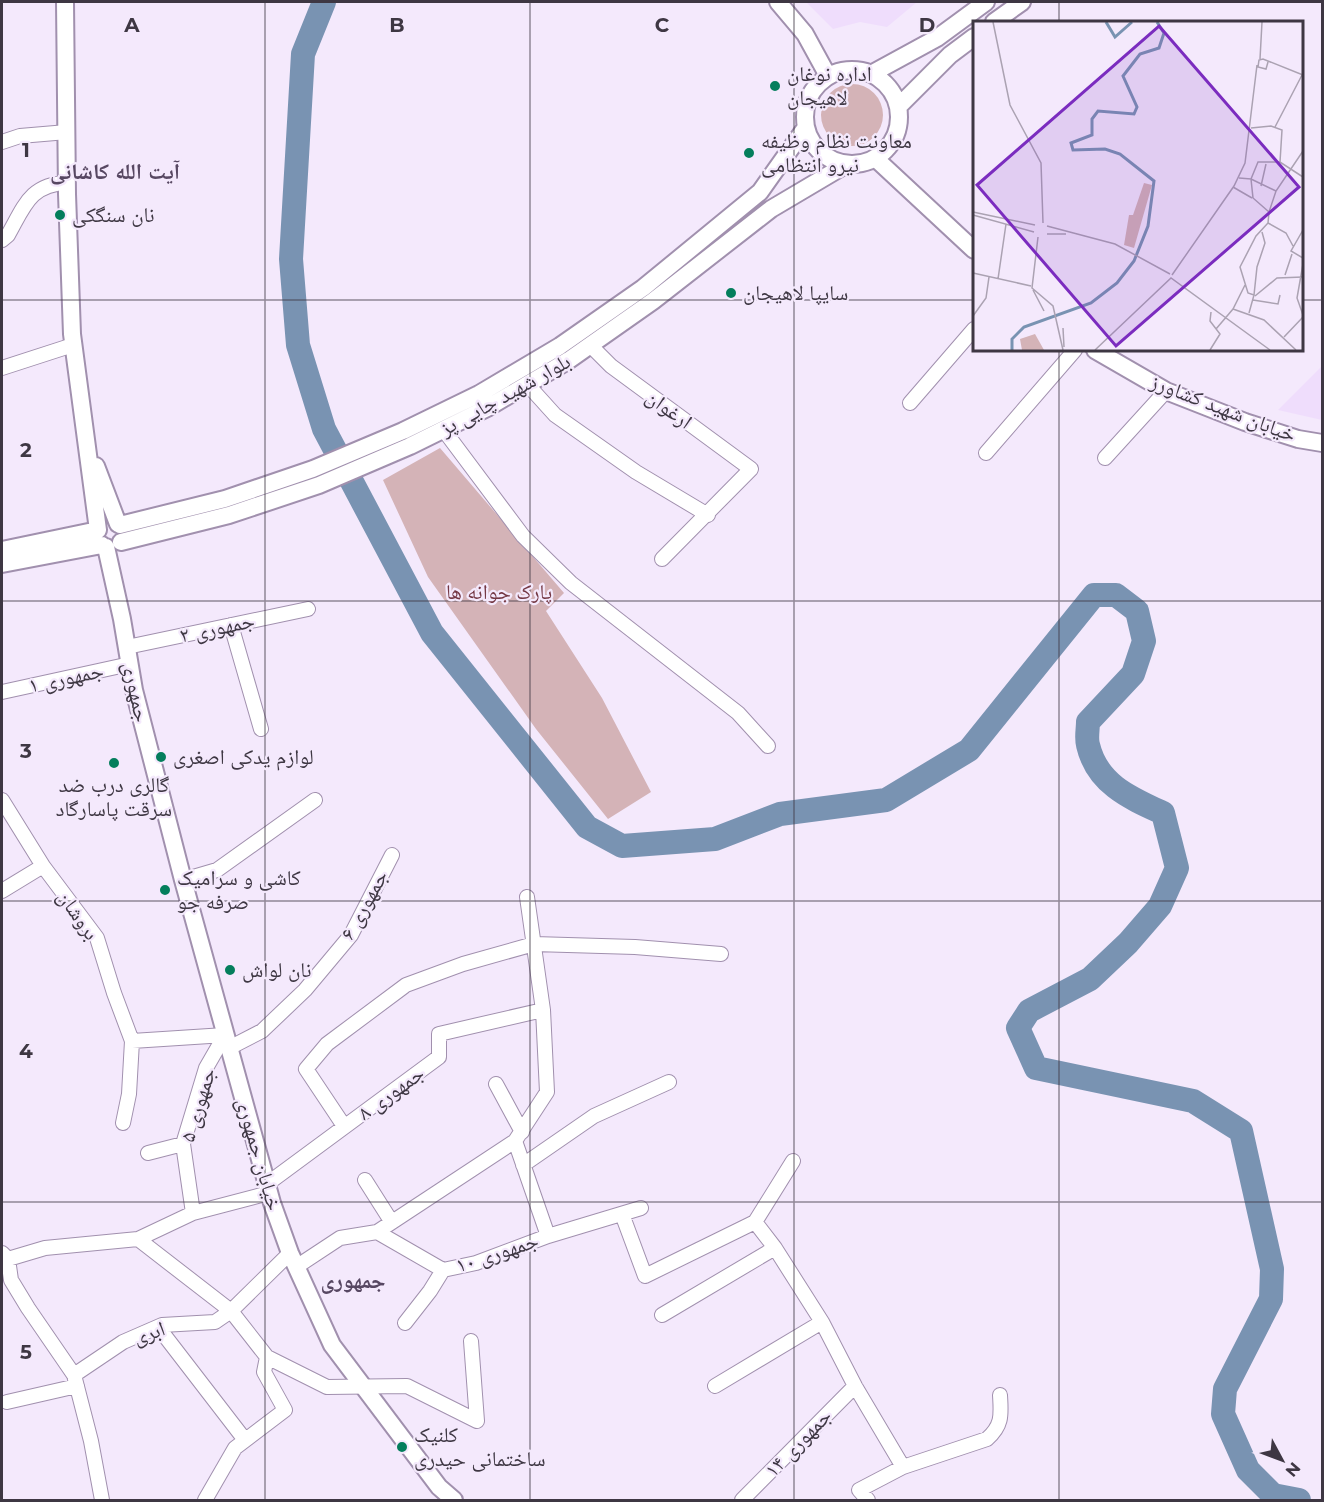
<svg xmlns="http://www.w3.org/2000/svg" width="1324" height="1502" font-family="Montserrat,'Noto Naskh Arabic',sans-serif">
<rect width="100%" height="100%" fill="#f4e9fc"/>
<path fill="#efddfc" d="M806,2H917L887,27L860,22L833,29Z
M1322,366V420L1278,410Z"/>
<path fill="#d4b3b7" d="M821 115a31 31 0 1 1 62 0a31 31 0 1 1-62 0Z
M440,448L564,593L546,611L602,698L651,792L608,819L536,729L428,577L383,480Z"/>
<g fill="none" stroke-linecap="round" stroke-linejoin="round">
<path stroke="#7993b2" stroke-width="24" d="M324,2L303,54L291,259L298,345L324,429L432,633L587,827L622,846L715,839L780,814L886,800L969,750L1094,595H1116L1137,611L1144,641L1133,674L1088,722C1088,729 1086,738 1088,745C1097,784 1130,798 1163,813L1177,868L1160,906L1128,943L1090,979L1029,1011L1018,1028L1036,1068L1193,1101L1241,1131L1272,1269L1271,1299L1225,1389L1223,1414L1248,1470L1273,1495L1299,1500"/>
<defs>
<path id="minor" d="M2,142L20,136L67,132
M2,240L8,235C24,207 30,184 67,183
M590,345L611,366L751,469L662,559
M2,368L73,345
M527,384L555,415L636,472L708,515
M910,403L974,329
M443,429L523,536L571,583L738,713L768,746
M986,453L1075,350
M1105,458L1166,391
M231,625L261,729
M127,647L308,609
M2,692L130,664
M2,800L43,866L97,938L114,993L132,1041L129,1094L123,1123
M183,880L217,870L315,800
M2,891L43,866
M132,1041L225,1035
M229,1048L262,1031L305,990L351,935L392,855
M496,1084L522,1132
M344,1126L306,1069L327,1044L406,985L463,964L534,944L635,947L721,954
M515,1141L548,1236
M148,1153L183,1144
M523,1165L594,1116L669,1082
M365,1180L391,1221
M267,1184L439,1057V1034L543,1010
M193,1213L183,1144L206,1068L225,1035
M622,1214L645,1276L755,1222L793,1161
M755,1222L775,1248L822,1322L855,1386L903,1467
M377,1232L515,1141L547,1092L543,1010L527,897
M138,1239L193,1213L269,1193
M2,1253L8,1259L45,1248L138,1239L231,1311L215,1322L162,1325L123,1342L74,1375
M8,1259L11,1280L28,1308L74,1375L91,1441L102,1500
M296,1267L340,1238L377,1232L443,1270L476,1263L548,1236L641,1208
M662,1315L775,1248
M405,1323L430,1291L443,1270
M158,1327L245,1440
M267,1357L327,1387L407,1386L477,1421L471,1341
M715,1386L822,1322
M7,1402L77,1386
M205,1500L235,1448L285,1410L264,1372L267,1357L231,1311L290,1253
M742,1500L855,1386
M868,1500L859,1490L903,1467L987,1439C1003,1425 1001,1414 1000,1395"/>
<path id="major" d="M778,2L805,34L828,76
M994,22L1022,2
M805 117a47 47 0 1 1 94 0a47 47 0 1 1-94 0Z
M871,74L937,38L986,2
M898,107L950,55L974,37
M875,158L974,250
M1095,350L1166,391L1245,422L1298,439L1322,443
M96,466L118,524
M120,525L225,499L313,469L403,431L479,394L560,346L643,288L760,192L806,127
M121,542L229,515L319,485L410,446L487,408L569,360L653,301L771,209L847,164
M106,547L122,619L134,690L183,880L272,1203L290,1253L332,1345L439,1487L454,1500
M2,550L98,530L72,334L67,194L65,2
M2,564L102,545"/>
</defs>
<use href="#minor" stroke="#a190ae" stroke-width="16"/>
<use href="#major" stroke="#a190ae" stroke-width="20"/>
<use href="#minor" stroke="#fff" stroke-width="14"/>
<use href="#major" stroke="#fff" stroke-width="16"/>
</g>
<path fill="none" stroke="#3e3743" stroke-width="1.5" stroke-opacity="0.55" d="M265,2V1500M530,2V1500M794,2V1500M1059,2V22M2,300H974M1302,300H1322M1059,350V1500M2,601H1322M2,901H1322M2,1202H1322"/>
<g fill="#047e5c" stroke="#f4e9fc" stroke-width="2">
<circle cx="775" cy="86" r="6"/>
<circle cx="749" cy="153" r="6"/>
<circle cx="60" cy="215" r="6"/>
<circle cx="731" cy="293" r="6"/>
<circle cx="161" cy="757" r="6"/>
<circle cx="114" cy="763" r="6"/>
<circle cx="165" cy="890" r="6"/>
<circle cx="230" cy="970" r="6"/>
<circle cx="402" cy="1447" r="6"/>
</g>
<g text-anchor="middle" stroke-width="4.5" stroke-linejoin="round" paint-order="stroke">
<g font-size="21" fill="#3e3743" stroke="#f4e9fc" text-anchor="start">
<text x="787" y="81">اداره نوغان<tspan x="787" dy="24">لاهیجان</tspan></text>
<text x="761" y="148">معاونت نظام وظیفه<tspan x="761" dy="24">نیرو انتظامی</tspan></text>
<text x="72" y="222">نان سنگکی</text>
<text x="743" y="300">سایپا لاهیجان</text>
<text x="173" y="764">لوازم یدکی اصغری</text>
<text x="114" y="792" text-anchor="middle">گالری درب ضد<tspan x="114" dy="24">سرقت پاسارگاد</tspan></text>
<text x="177" y="885">کاشی و سرامیک<tspan x="177" dy="24">صرفه جو</tspan></text>
<text x="242" y="977">نان لواش</text>
<text x="414" y="1442">کلنیک<tspan x="414" dy="24">ساختمانی حیدری</tspan></text>
</g>
<g font-size="21" fill="#3e3743" stroke="#f4e9fc">
<text transform="translate(505 395) rotate(-29)" y="7">بلوار شهید چایی پز</text>
<text transform="translate(1223 408) rotate(21)" y="7">خیابان شهید کشاورز</text>
<text transform="translate(669 409) rotate(36)" y="7">ارغوان</text>
<text transform="translate(217 628) rotate(-12)" y="7">جمهوری ۲</text>
<text transform="translate(66 678) rotate(-12)" y="7">جمهوری ۱</text>
<text transform="translate(136 692) rotate(78)" y="7">جمهوری</text>
<text transform="translate(364 905) rotate(-61)" y="7">جمهوری ۶</text>
<text transform="translate(78 915) rotate(55)" y="7">بروشان</text>
<text transform="translate(391 1093) rotate(-36)" y="7">جمهوری ۸</text>
<text transform="translate(198 1105) rotate(-73)" y="7">جمهوری ۵</text>
<text transform="translate(259 1154) rotate(74)" y="7">خیابان جمهوری</text>
<text transform="translate(497 1253) rotate(-18)" y="7">جمهوری ۱۰</text>
<text transform="translate(149 1333) rotate(-19)" y="7">ابری</text>
<text transform="translate(798 1443) rotate(-46)" y="7">جمهوری ۱۴</text>
</g>
<g font-size="21" fill="#743844" stroke="#f4e9fc">
<text x="499" y="599">پارک جوانه ها</text>
</g>
<g font-size="22" font-weight="bold" fill="#574762" stroke="#f4e9fc">
<text x="115" y="179">آیت الله کاشانی</text>
<text x="353" y="1288">جمهوری</text>
</g>
</g>
<g transform="translate(973 21)">
<rect width="330" height="330" fill="#f4e9fc"/>
<path d="M171,162L179,164L161,227L151,224L156,194H160ZM62,313L71,329H49L47,318Z" fill="#d4b3b7"/>
<path fill="none" stroke="#7993b2" stroke-width="3" d="M133,1L142,16L159,1M39,329V318L51,306L118,282L144,262L161,240L175,205L181,160L147,133L132,128L100,129L98,122L119,114V98L125,90L161,93L164,86L150,55L167,33L186,27L191,12L184,1"/>
<path fill="none" stroke="#aba2b2" stroke-width="1.5" d="M20,1L37,84L68,142L70,202M287,38L289,1M295,41L293,48L285,46L286,39L290,38L330,54M302,106L329,54M278,107L298,105L309,109L307,141M266,157L278,158L285,141H307L330,156M278,158L303,170M288,165L293,143M260,166L279,177M0,191L62,204M296,191L303,170L330,130M0,194L61,211M295,202L313,212L320,225M74,205L142,223L197,253M330,209L318,230L330,237M74,213H93M65,216L59,267L80,285L90,329M330,243L324,277L330,294M0,252L58,265M199,254L261,165L272,142L284,44M312,254L319,233M25,258L33,203M60,269L71,290M281,274L284,246L292,222L289,211M282,275L304,257L330,256M280,279L305,283L307,274M260,288L291,299L323,329M276,292L281,274L275,272L267,246L283,215L295,202L296,191L280,177L278,158M0,295L13,277L16,256M90,307L91,326M243,308L260,288L272,264M311,316L330,296M122,329L198,257L297,329M237,329L247,313L237,300L238,291"/>
<path fill="#7b2cbf" fill-opacity="0.15" stroke="#7b2cbf" stroke-width="3" d="M186,5L326,166L143,325L4,164Z"/>
<rect width="330" height="330" fill="none" stroke="#3e3743" stroke-width="3"/>
</g>
<g font-size="20" text-anchor="middle" font-weight="bold" fill="#3e3743" stroke="#f4e9fc" stroke-width="4.5" stroke-linejoin="round" paint-order="stroke">
<text x="132" y="32">A</text>
<text x="397" y="32">B</text>
<text x="662" y="32">C</text>
<text x="927" y="32">D</text>
<text x="26" y="157">1</text>
<text x="26" y="457">2</text>
<text x="26" y="758">3</text>
<text x="26" y="1058">4</text>
<text x="26" y="1359">5</text>
</g>
<rect width="1324" height="1502" fill="none" stroke="#3e3743" stroke-width="6"/>
<g transform="translate(1282 1460) rotate(131)" stroke="#f4e9fc" stroke-width="4.5" paint-order="stroke">
<path d="M0-4.5L10 22L0 15L-10 22Z" fill="#3e3743"/>
<text y="-9" font-size="16" font-weight="bold" text-anchor="middle" fill="#3e3743">N</text>
</g>
</svg>
